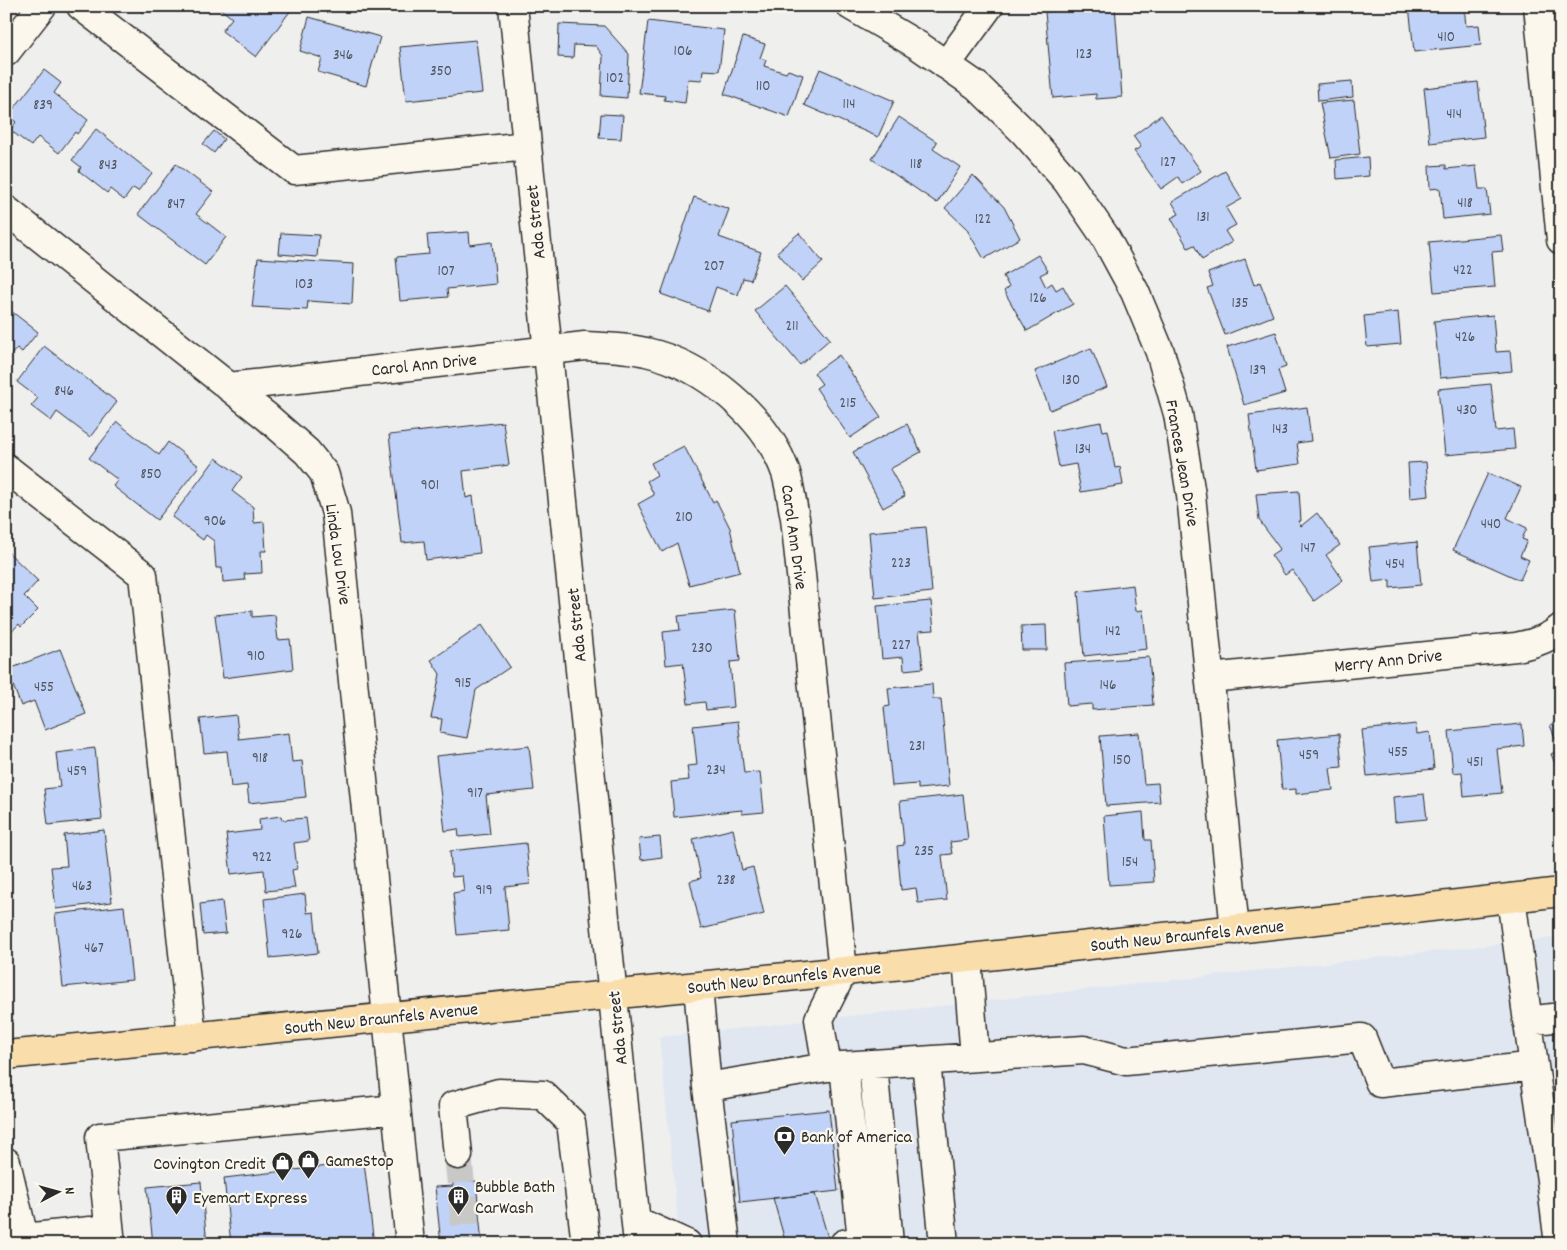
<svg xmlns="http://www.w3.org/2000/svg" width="1567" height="1250" font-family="Dekko,sans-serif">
<rect width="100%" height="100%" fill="#eff0ee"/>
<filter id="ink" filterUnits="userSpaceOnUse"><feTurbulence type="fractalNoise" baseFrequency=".02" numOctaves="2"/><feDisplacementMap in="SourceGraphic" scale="10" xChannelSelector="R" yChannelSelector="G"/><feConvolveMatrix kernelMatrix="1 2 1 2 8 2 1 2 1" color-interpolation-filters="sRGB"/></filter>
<g filter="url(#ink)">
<path fill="#e1e7f1" d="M1561,937V1244H680L659,1037Z"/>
<path fill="#c0d2f8" stroke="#2b2b2b" d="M134,6H148L143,13Z
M217,6H287L291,10L256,57L222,31L232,18Z
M1115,6L1122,97L1096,99V94L1053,98L1045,12Z
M1409,6H1464L1466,26L1479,25L1481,45L1414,52Z
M309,17L380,37L366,86L318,72L322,58L300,51Z
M648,21L724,30L719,71L703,70L702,80L688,79L685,103L664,100L665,96L639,93Z
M559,24L604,26L629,54L627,98L601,96L603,56L596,46L574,45L573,58L558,57Z
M743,37L765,44L760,58L766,60L764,66L786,73L788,70L803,75L789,117L724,94Z
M476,40L482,93L406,101L400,47Z
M820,69L894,101L878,137L804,105Z
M44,70L61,83L54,93L88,120L77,134L75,132L59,153L38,137L31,146L10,130L16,122L8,116Z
M1352,81L1353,97L1318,101L1317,84Z
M1478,82L1484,137L1430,143L1424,88Z
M1354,100L1360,154L1331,158L1320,103Z
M601,114L623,115L621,139L599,138Z
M1161,115L1201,171L1182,184L1178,177L1161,189L1134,151L1141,147L1133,136Z
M899,117L937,142L933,149L960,167L937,203L872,159Z
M96,129L152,173L138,191L133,188L124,200L110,189L107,193L79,171L81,167L72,160Z
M214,131L224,139L214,153L203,144Z
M1368,157L1369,176L1337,179L1336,160Z
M176,164L213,192L196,214L226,237L205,265L138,214Z
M1446,165V169L1476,166L1479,189H1487L1490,214L1443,219L1440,188L1430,189L1429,166Z
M1225,171L1242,199L1226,208L1236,225L1225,231L1232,242L1202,260L1194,245L1188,248L1171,218L1179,214L1172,202Z
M973,175L1004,207L1020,238L984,259L966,228L945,208Z
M694,197L729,209L719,237L761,252L751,280L743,278L738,295L716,287L708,311L661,294Z
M469,232L470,245L492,242L496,284L447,289L448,297L400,301L396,257L429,254L427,235Z
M281,233L319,235L317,257L279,254Z
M799,233L823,262L802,281L777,252Z
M1501,235L1503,251L1492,252L1495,287L1434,292L1429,242Z
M1038,255L1048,271L1040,275L1046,287L1052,283L1056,290L1063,286L1073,304L1027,331L1004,291L1009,287L1003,276Z
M258,258L354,264L352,304L308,301L307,310L252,307Z
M1245,259L1254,285L1260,282L1273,316L1225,335L1207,288L1213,286L1208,273Z
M785,286L830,339L800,365L755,311Z
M6,307L38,332L22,352L17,348L6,361Z
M1398,312L1401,344L1367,347L1364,316Z
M1493,315L1496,352L1510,351L1512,371L1440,378L1434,321Z
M1276,332L1286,367L1278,370L1285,393L1244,405L1227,347Z
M44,346L117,402L90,437L57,412L51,421L31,406L38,398L17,382Z
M1091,348L1107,387L1050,410L1035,371Z
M839,355L881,417L850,438L816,388L822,384L814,373Z
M1491,384L1496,431L1513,429L1515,449L1445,455L1438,389Z
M1307,407L1311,441L1297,443L1300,464L1256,470L1249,415Z
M117,422L159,455L168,442L199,466L157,520L113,486L118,480L89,458Z
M503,422L509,465L463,471L466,498L473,496L480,553L426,560L424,541L402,543L389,435Z
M1101,422L1103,431L1108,430L1115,468L1120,467L1123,485L1081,492L1076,464L1059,467L1052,431Z
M907,424L921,452L890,469L905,496L883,508L853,452Z
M684,446L713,502L716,500L730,528L740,572L689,585L677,543L662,552L638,504L654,495L647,481L657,475L651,463Z
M216,458L242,477L232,491L253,507L254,523L264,522L266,551H261L262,573L244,574L245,580L223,582L222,568H216L214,541L206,535L203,540L172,517Z
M1426,462L1429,496L1410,498L1408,463Z
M1488,473L1521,487L1507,518L1527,528L1522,539L1527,541L1520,556L1529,560L1520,580L1453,550Z
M1299,491L1301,521H1298L1301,526L1317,513L1340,545L1326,555L1343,580L1314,601L1292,570L1285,575L1271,555L1280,549L1259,520L1256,494Z
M926,527L932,592L875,598L869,532Z
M1417,542L1421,585L1390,588V580L1373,582L1369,547Z
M6,550L38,581L24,596L38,610L21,627L19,624L6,637Z
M1133,585L1136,611L1143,610L1147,649L1084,656L1078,592Z
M931,601L934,630L919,631L923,668L904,670L903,657L882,659L877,606Z
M735,610L740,661L730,662L734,707L706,710L705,702L688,704L683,663L666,665L663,632L680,630L678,616Z
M252,611V617L275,615L278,640L290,639L293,669L223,678L215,615Z
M482,625L510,667L476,690L467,738L440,733L442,719L431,718L440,674L431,660Z
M1046,625L1047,650H1022L1021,626Z
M60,649L86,714L45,730L34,701L21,706L7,670Z
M1149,657L1153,705L1092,710V704L1067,706L1064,663Z
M932,684L933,699H941L949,786L918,789V784L892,786L884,707L890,706L888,688Z
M236,715L239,739L289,733L292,762L302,761L306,797L249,803L247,785L231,787L227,751L204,753L200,719Z
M1561,720V778L1551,754L1560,750L1550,725Z
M738,721L744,773L760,772L764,812L742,814V810L674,817L671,782L689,780L687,766L697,765L693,726Z
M1416,724L1417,734L1430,732L1434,769L1367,776L1362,730Z
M1522,724L1524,746L1497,749L1502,793L1464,797L1462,772L1453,773L1449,731Z
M1139,733L1144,784L1158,783L1160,802L1106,806L1100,736Z
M1339,734L1342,767L1330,768L1333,790L1296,794V789L1282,790L1277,740Z
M529,746L534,790L486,795L490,834L459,837L458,829L445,831L436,756Z
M95,748L102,819L48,825L44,789L60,787L56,753Z
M963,794L968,840L950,842L952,854L942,855L947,900L918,903L916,888L901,890L897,846L904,845L900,801Z
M1424,794L1427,819L1395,822L1393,797Z
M1143,812L1145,840H1151L1154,882L1109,885L1104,816Z
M281,816L282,820L306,818L309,841L294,843L297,869L292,870L295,888L266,891L264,870L231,874L226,834L260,830L259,819Z
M733,829L742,870L753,867L764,914L701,929L690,881L701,878L693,839Z
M104,830L112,902L56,909L51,867L67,866L64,835Z
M660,837L662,857L641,860L639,839Z
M526,843L530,884L505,887L509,930L457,935L453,893L464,891L462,876L452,877L450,851Z
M305,894L307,913L314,912L318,953L270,958L264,899Z
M222,901L226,933L203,935L200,904Z
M124,906L132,980L63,987L55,914Z
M829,1110L838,1191L740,1202L732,1120Z
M468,1154L471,1181H476L482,1244H441L435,1187L453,1186L450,1156Z
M364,1162L374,1244H231L224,1178Z
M201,1182L207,1244H153L147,1187Z
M815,1194L830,1244H786L773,1198Z"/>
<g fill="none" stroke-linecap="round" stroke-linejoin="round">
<path stroke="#c8c9c7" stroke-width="28" stroke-dasharray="28 14" stroke-linecap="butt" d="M458,1155L467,1244"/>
<defs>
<path id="minor" d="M81,6L294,170L527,146
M513,6L638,1244
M851,6L919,46L977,86L1024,132L1067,181L1104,235L1135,292L1160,352L1178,414L1191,495L1235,930
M1538,6L1561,240
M6,52L42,6
M946,65L989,6
M6,210L266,416L307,452L324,473L336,513L410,1244
M229,387L585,346C606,347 626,347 646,352C704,365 766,416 786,473C790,487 792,503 795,518L843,971L819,1019L827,1067L1084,1050L1126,1061L1362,1038L1380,1083L1534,1066L1511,898
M6,468L143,575L192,1037
M1210,678L1516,647C1532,644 1549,639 1561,628
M967,958L975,1057
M698,987L707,1087L726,1244
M1527,1021L1561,1017
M926,1061L944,1244
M873,1064L889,1244
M1534,1066L1551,1180L1561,1178
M707,1087L827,1067
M458,1155L453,1106L499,1093L543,1095L571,1122L586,1244
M6,1162L24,1238L27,1244
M1551,1180L1559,1244
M636,1221L687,1244
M24,1238L109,1229
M111,1244L100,1137L396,1109
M844,1244L862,1240L844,1066"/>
<path id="major" d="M6,1055C525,1004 1043,953 1561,892"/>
</defs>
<use href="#minor" stroke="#2b2b2b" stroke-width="31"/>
<use href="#major" stroke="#2b2b2b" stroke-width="31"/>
<use href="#minor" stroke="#fbf7ec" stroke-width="28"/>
<use href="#major" stroke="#f9ddab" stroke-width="28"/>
</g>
</g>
<defs>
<symbol id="bank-pin" viewBox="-11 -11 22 30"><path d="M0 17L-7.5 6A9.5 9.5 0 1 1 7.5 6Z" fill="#2b2b2b" stroke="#fbf7ec"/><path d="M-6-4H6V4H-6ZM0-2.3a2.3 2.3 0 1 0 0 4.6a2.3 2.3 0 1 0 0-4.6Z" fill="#fff"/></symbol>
<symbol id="shop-pin" viewBox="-11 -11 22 30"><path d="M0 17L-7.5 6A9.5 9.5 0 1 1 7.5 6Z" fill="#2b2b2b" stroke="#fbf7ec"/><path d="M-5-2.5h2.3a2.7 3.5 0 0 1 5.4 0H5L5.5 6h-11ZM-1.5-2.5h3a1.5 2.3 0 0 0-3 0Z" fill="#fff"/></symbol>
<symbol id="building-pin" viewBox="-11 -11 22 30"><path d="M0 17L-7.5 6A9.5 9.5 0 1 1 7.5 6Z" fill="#2b2b2b" stroke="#fbf7ec"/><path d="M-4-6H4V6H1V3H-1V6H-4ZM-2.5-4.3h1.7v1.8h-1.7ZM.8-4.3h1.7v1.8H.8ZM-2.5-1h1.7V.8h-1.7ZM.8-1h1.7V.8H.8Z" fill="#fff"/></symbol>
</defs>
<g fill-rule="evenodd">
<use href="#bank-pin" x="772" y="1124" width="25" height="34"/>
<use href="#shop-pin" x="296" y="1148" width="25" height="34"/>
<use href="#shop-pin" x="270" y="1150" width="25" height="34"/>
<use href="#building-pin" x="446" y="1184" width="25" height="34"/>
<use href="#building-pin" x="164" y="1184" width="25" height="34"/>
</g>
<g text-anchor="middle" stroke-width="4.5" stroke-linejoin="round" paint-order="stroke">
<g font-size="15" fill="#50555e">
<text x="1446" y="41">410</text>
<text x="683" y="55">106</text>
<text x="1084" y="58">123</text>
<text x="343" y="59">346</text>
<text x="441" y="75">350</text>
<text x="615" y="82">102</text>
<text x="763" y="90">110</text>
<text x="849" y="108">114</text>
<text x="43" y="109">839</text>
<text x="1454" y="118">414</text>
<text x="1168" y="166">127</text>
<text x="916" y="168">118</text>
<text x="108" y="169">843</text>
<text x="1465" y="207">418</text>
<text x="176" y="208">847</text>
<text x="1203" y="221">131</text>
<text x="983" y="223">122</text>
<text x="714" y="270">207</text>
<text x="1463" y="274">422</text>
<text x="446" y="275">107</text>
<text x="304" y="288">103</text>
<text x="1038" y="302">126</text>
<text x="1240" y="307">135</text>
<text x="792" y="330">211</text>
<text x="1465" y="341">426</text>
<text x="1258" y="374">139</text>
<text x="1071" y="384">130</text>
<text x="64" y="395">846</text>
<text x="848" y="407">215</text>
<text x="1467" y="414">430</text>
<text x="1280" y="433">143</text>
<text x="1083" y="453">134</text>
<text x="151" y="478">850</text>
<text x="430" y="489">901</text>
<text x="684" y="521">210</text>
<text x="215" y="525">906</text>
<text x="1491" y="528">440</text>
<text x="1308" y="552">147</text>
<text x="901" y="567">223</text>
<text x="1395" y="568">454</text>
<text x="1113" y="635">142</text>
<text x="901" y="649">227</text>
<text x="702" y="652">230</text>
<text x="256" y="660">910</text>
<text x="463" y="687">915</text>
<text x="1108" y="689">146</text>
<text x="44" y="691">455</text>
<text x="917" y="750">231</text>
<text x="1398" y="756">455</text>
<text x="1309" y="759">459</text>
<text x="260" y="762">918</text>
<text x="1122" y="764">150</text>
<text x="1475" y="766">451</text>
<text x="716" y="774">234</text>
<text x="77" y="775">459</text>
<text x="475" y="797">917</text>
<text x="924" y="855">235</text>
<text x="262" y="861">922</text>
<text x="1130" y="866">154</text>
<text x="726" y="884">238</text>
<text x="82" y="890">463</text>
<text x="484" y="894">919</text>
<text x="292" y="938">926</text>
<text x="94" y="952">467</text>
</g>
<g font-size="18" fill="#2b2b2b" stroke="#fbf7ec">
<text transform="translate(535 222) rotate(-96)" y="6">Ada Street</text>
<text transform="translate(424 364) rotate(-6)" y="6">Carol Ann Drive</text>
<text transform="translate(1183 463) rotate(80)" y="6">Frances Jean Drive</text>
<text transform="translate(795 537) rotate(82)" y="6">Carol Ann Drive</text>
<text transform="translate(339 554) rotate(82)" y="6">Linda Lou Drive</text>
<text transform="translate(576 625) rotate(-96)" y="6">Ada Street</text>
<text transform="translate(1388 660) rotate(-6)" y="6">Merry Ann Drive</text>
<text transform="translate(1187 935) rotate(-6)" y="6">South New Braunfels Avenue</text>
<text transform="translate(784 977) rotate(-6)" y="6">South New Braunfels Avenue</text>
<text transform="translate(381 1018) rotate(-6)" y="6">South New Braunfels Avenue</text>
<text transform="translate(617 1028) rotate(-96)" y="6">Ada Street</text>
</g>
<g font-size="18" fill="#2b2b2b" stroke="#fbf7ec" text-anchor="start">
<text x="801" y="1142">Bank of America</text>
<text x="325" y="1166">GameStop</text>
<text x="266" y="1169" text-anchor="end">Covington Credit</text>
<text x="475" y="1192">Bubble Bath<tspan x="475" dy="21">CarWash</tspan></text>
<text x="193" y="1203">Eyemart Express</text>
</g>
</g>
<rect width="1567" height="1250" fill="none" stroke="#fbf7ec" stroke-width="25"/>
<rect x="12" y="12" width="1542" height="1225" fill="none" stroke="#2b2b2b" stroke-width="2" filter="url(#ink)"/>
<g transform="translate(58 1192) rotate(84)" stroke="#fbf7ec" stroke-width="4" paint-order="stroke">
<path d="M0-4L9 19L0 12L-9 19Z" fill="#2b2b2b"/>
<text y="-8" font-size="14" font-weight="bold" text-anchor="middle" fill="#2b2b2b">N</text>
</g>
</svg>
